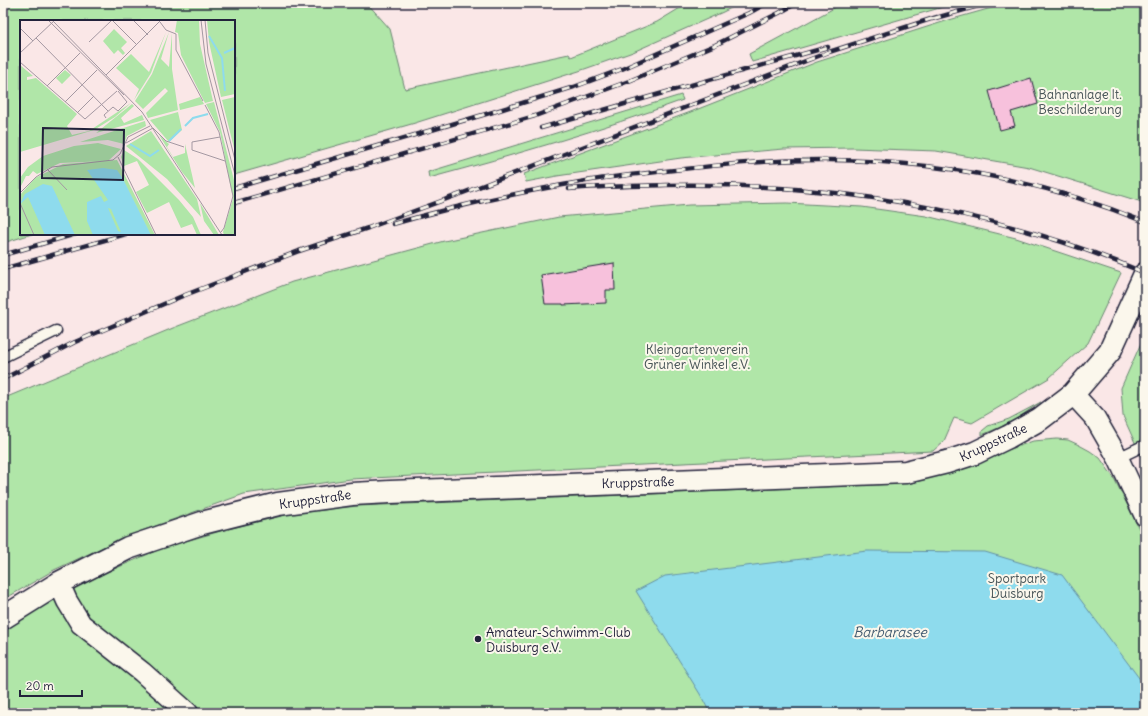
<svg xmlns="http://www.w3.org/2000/svg" width="1148" height="716" font-family="Delius,sans-serif">
<rect width="100%" height="100%" fill="#fae7e7"/>
<filter id="ink" filterUnits="userSpaceOnUse"><feTurbulence type="fractalNoise" baseFrequency=".025" numOctaves="2"/><feDisplacementMap in="SourceGraphic" scale="8" xChannelSelector="R" yChannelSelector="G"/><feConvolveMatrix kernelMatrix="1 2 1 2 8 2 1 2 1" color-interpolation-filters="sRGB"/></filter>
<g filter="url(#ink)">
<path fill="#b0e6a8" stroke="#698472" d="M3,3H367L390,29L405,89L569,54L571,57L657,22L685,5L686,3H741L723,12L633,52L579,71L415,123L234,175V21H21V234H32L3,243Z
M842,3H957L752,62L749,54L836,7Z
M1009,3H1145V203L1029,167L936,151L853,148L784,149L681,158L557,176L526,182L524,174L688,113L817,62L949,20Z
M681,95L683,100C600,130 515,155 429,178L428,172Z
M787,203L862,207L926,216L1016,238L1121,273L1088,343L1049,378L972,423L954,418L944,441L933,451L351,479L244,494L125,537L54,570L3,600V399L7,397L173,328L292,282L444,241L559,217L689,205Z
M1145,334V465L1123,416L1121,388Z
M1041,402L1012,422L982,435V431L988,426L1009,419Z
M1057,439L1068,440L1079,445L1090,451L1100,458L1114,478L1145,541V713H3V629L68,586L112,570L162,548L224,530L290,514L357,506L895,484L915,481L958,471L973,465L991,456L1033,441Z"/>
<path fill="#8edbed" stroke="#6391a6" d="M867,551L985,552L1062,575L1145,686V713H710L700,694L636,591L665,576Z"/>
<path fill="#f7c1dc" stroke="#22223b" d="M1031,78L1038,104L1011,112L1015,126L1000,130L989,91Z
M614,263L615,290H606V303L563,305V304H545L541,275Z"/>
<g fill="none" stroke-linecap="round" stroke-linejoin="round">
<defs>
<path id="service" d="M3,357L56,331
M1118,458L1145,445"/>
<path id="minor" d="M1073,394L1095,418L1118,458L1145,516
M59,583L67,601L81,624L142,672L188,713"/>
<path id="tertiary" d="M3,618L59,583L128,548L202,523L278,504L352,494L390,492L906,472L947,462L975,453L1008,437L1040,419L1073,394L1110,351L1145,274"/>
</defs>
<use href="#service" stroke="#22223b" stroke-width="13"/>
<use href="#minor" stroke="#22223b" stroke-width="23"/>
<use href="#tertiary" stroke="#22223b" stroke-width="25"/>
<use href="#service" stroke="#fbf7ec" stroke-width="10"/>
<use href="#minor" stroke="#fbf7ec" stroke-width="20"/>
<use href="#tertiary" stroke="#fbf7ec" stroke-width="22"/>
<defs>
<path id="rail" d="M932,19L989,3
M541,128L684,87L828,47
M234,188L493,112L574,87L622,69L749,13L767,3
M569,189C601,186 634,186 666,185C829,182 994,209 1145,273
M234,203L535,116L629,81L715,45L779,13L797,3
M393,224C458,205 525,191 592,180C616,176 641,174 665,171C720,165 775,159 830,160C939,161 1044,181 1145,222
M3,255L76,234
M3,269L126,234
M3,379L75,342L180,297L299,251L368,228L463,193L829,52L937,17"/>
</defs>
<use href="#rail" stroke="#22223b" stroke-width="4.5"/>
<use href="#rail" stroke="#fbf7ec" stroke-width="3" stroke-dasharray="9" stroke-linecap="butt"/>
</g>
</g>
<circle fill="#22223b" stroke="#fbf7ec" stroke-width="1.5" cx="478" cy="639" r="4"/>
<g text-anchor="middle" stroke-width="4" stroke-linejoin="round" paint-order="stroke">
<g font-size="13" fill="#465356" stroke="#fbf7ec">
<text x="1080" y="99">Bahnanlage lt.<tspan x="1080" dy="15">Beschilderung</tspan></text>
<text x="697" y="354">Kleingartenverein<tspan x="697" dy="15">Grüner Winkel e.V.</tspan></text>
<text x="1017" y="583">Sportpark<tspan x="1017" dy="15">Duisburg</tspan></text>
</g>
<g font-size="13" fill="#22223b" stroke="#fbf7ec">
<text transform="translate(993 442) rotate(-25)" y="5">Kruppstraße</text>
<text transform="translate(638 482) rotate(-2)" y="5">Kruppstraße</text>
<text transform="translate(315 499) rotate(-8)" y="5">Kruppstraße</text>
</g>
<g font-size="13" fill="#22223b" stroke="#fbf7ec" text-anchor="start">
<text x="486" y="637">Amateur-Schwimm-Club<tspan x="486" dy="15">Duisburg e.V.</tspan></text>
</g>
<g font-size="14" font-style="italic" fill="#425a70" stroke="#fbf7ec">
<text x="890" y="637">Barbarasee</text>
</g>
</g>
<g transform="translate(20 20)">
<rect width="215" height="215" fill="#fae7e7"/>
<path d="M157,0H179L180,24L193,81L185,83L161,35L158,13L155,12ZM187,0H215V74L201,77L189,22ZM94,9L107,22L101,28L105,33L103,35L98,30L94,34L83,21ZM146,12L131,53L114,80L119,69L96,48L111,34L129,52ZM149,12L141,39L149,47L152,13V49L158,90L128,98L126,93L148,71L145,68L123,89L115,81L132,54ZM0,45L13,56L7,57V60L16,58L57,94L47,106L52,115L69,111L111,83L95,97L74,110L0,132ZM45,50L51,55L42,64L36,58ZM180,77L184,84L160,90L159,84ZM215,77V132L202,80ZM194,82L215,164V215H204L203,212L213,179L200,112L186,84ZM112,84L114,86L101,98L104,103L122,95L124,100L76,113ZM158,92L162,110L149,122L130,100ZM125,101L126,106L107,116L104,124L88,120L60,122ZM131,111L177,179L181,197L147,159L106,126ZM139,115L149,124L147,127L153,137L165,133V124L175,168L162,152ZM78,123L101,129L88,141L40,143L17,154L13,151L9,156H6L0,168V158L8,147L23,136L54,126ZM104,130L118,139L159,180L173,197L181,215H177L172,204L161,208L149,182L127,193L116,172L129,165L117,141L104,146L101,137ZM97,140L135,215H0V175L15,158L43,144ZM180,183L199,215H194L184,201Z" fill="#b0e6a8"/>
<path d="M83,148L97,150L103,159L131,215H73L67,201V182L81,176L84,182L88,180L67,150ZM88,188L91,189L101,212L98,211ZM23,164L32,166L55,215H25L8,177L0,184L5,174Z" fill="#8edbed" fill-rule="evenodd"/>
<path fill="none" stroke="#8edbed" stroke-width="2" d="M189,16L202,38L205,71M204,33L215,28M165,106L173,98L188,94M149,121L161,109M110,124L130,136L139,130"/>
<path fill="none" stroke="#a498a2" stroke-width="1" d="M28,0L104,75M32,0L122,92L202,215M92,0L117,25M113,0L128,15M181,0L186,44L215,155M185,0L188,33L215,140M140,2L146,10L156,14V30L183,81M0,8L13,21M16,18L88,91M69,22L92,0M0,33L35,0M0,42L65,99L97,71M86,55L141,0M27,66L60,33M45,82L77,50M185,85L199,112L213,176L204,208L201,212M57,93L74,76M86,98L84,95L93,87L98,91L107,82L98,71M200,117L172,122V130L205,141M106,123L133,108L146,121L164,127M98,137L136,215M27,149L47,170M0,173L16,157L32,147L93,140L100,134L108,117L130,106M0,183L14,215"/>
<path fill="#22223b" fill-opacity="0.15" stroke="#22223b" stroke-width="2" d="M23,108L104,110L103,160L22,158Z"/>
<rect width="215" height="215" fill="none" stroke="#22223b" stroke-width="2"/>
</g>
<rect width="1148" height="716" fill="none" stroke="#fbf7ec" stroke-width="16"/>
<rect x="8" y="8" width="1132" height="700" fill="none" stroke="#22223b" stroke-width="1.5" filter="url(#ink)"/>
<path d="M20 690v6h62v-6" fill="none" stroke="#22223b" stroke-width="2"/>
<text x="26" y="690" font-size="12" fill="#22223b" stroke="#fbf7ec" stroke-width="3" paint-order="stroke">20 m</text>
</svg>
